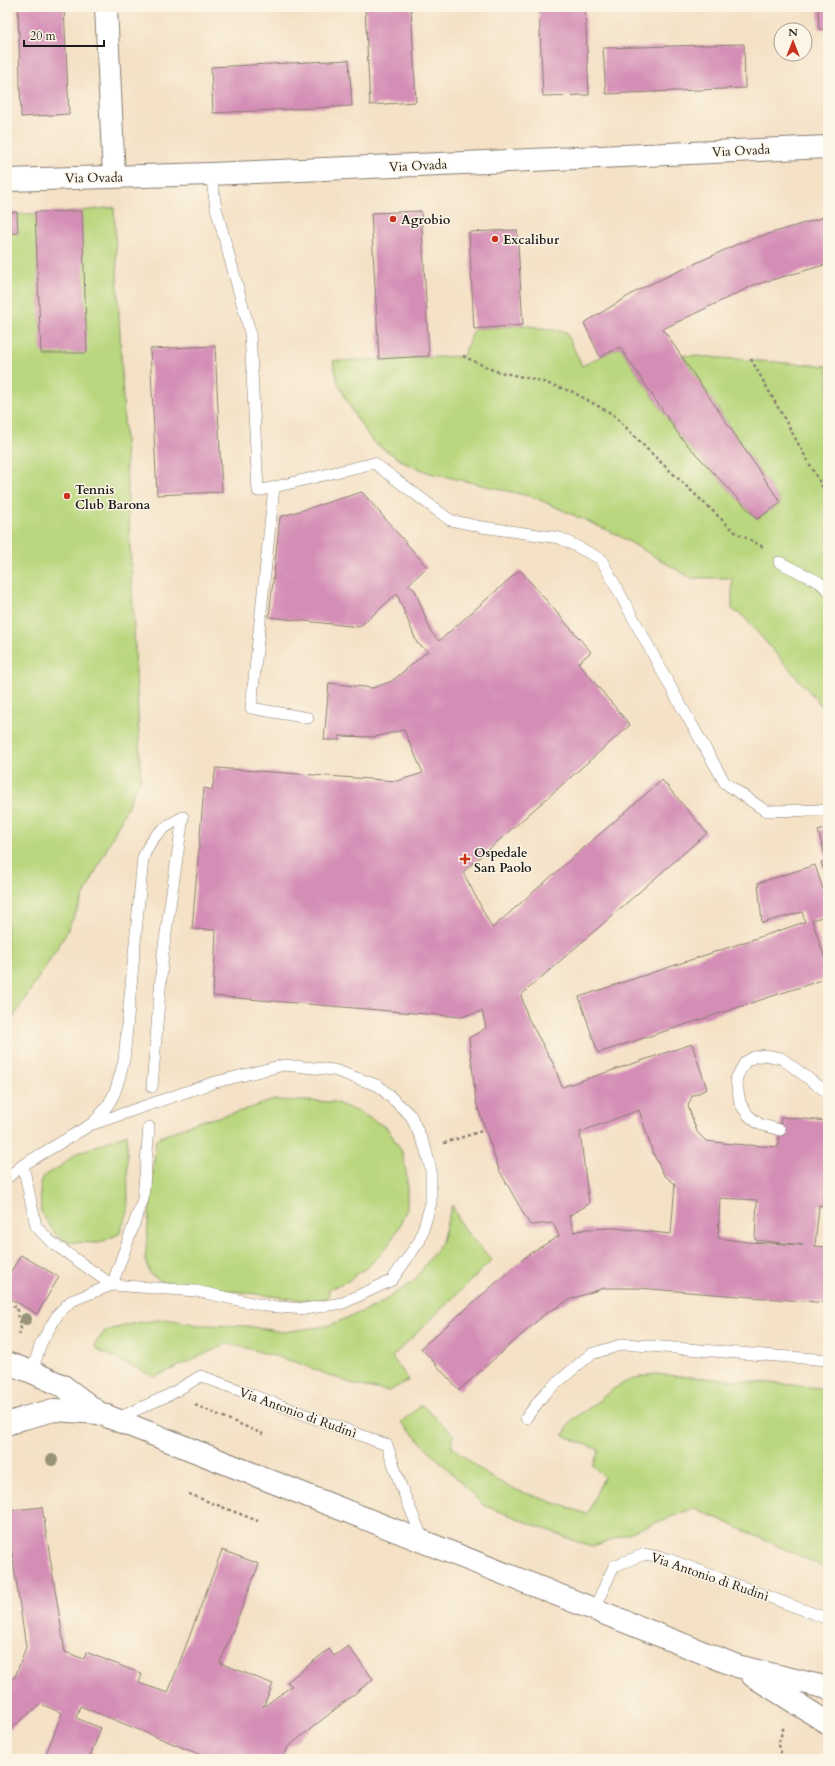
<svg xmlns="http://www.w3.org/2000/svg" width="835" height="1766" font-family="Cardo,serif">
<rect width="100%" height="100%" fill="#fcf5e5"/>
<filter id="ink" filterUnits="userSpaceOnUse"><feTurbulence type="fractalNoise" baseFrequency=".025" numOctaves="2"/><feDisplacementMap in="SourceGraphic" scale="8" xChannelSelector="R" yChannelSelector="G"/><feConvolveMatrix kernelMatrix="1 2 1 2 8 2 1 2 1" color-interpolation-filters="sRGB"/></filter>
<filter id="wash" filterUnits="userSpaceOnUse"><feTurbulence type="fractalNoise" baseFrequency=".012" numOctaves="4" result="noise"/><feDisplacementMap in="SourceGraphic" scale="16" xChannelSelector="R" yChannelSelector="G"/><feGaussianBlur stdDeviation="0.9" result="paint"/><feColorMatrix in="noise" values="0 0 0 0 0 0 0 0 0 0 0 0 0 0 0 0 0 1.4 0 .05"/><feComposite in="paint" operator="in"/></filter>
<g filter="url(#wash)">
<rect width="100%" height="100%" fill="#f4e1c6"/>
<path fill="#b9d77e" stroke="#6a7a4d" d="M114,207L141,778L63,939L7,1027V215L82,211Z
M523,325L566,332L582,366L620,347L681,438L757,519L781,503L682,355L828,366V713L744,617L732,609V578H691L616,534L533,497L430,473L405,463L372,441L354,414L338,383L333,361L463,356L474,329Z
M274,1100L334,1102L359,1112L387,1128L402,1152L407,1177V1208L399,1227L387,1247L371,1264L348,1281L329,1289L328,1299L302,1300L163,1282L150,1274L145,1259L156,1139L197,1122L235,1113Z
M127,1134L128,1212L119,1234L99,1243L69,1242L56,1235L41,1212L40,1192L42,1177L61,1166L77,1153Z
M452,1205L463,1228L492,1260L392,1357L409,1380L389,1391L376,1389L355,1385L298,1363L243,1347L227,1344L155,1377L99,1351L94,1345L105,1331L136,1323L166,1319L199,1325L247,1326L283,1332L327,1326L376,1306L414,1281L442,1241Z
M654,1374L793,1385L828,1389V1569L695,1508L591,1547L483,1505L401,1422L422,1405L454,1435L451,1446L489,1476L511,1488L587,1514L604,1477L593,1466L599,1450L563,1435L573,1419L592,1406L613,1389L631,1379Z"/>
<g id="blocks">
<path fill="#d48eb6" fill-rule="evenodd" d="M18,7H64L69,114L21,117Z
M365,7H411L416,102L370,105Z
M539,7H585L589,95L543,96Z
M818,7H828V29H819Z
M744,44L745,88L606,94L603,48Z
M349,60L352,106L213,113L211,67Z
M82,211L87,353H41L35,212Z
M421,211L429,356L379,359L371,213Z
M17,212L18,233L7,234V213Z
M828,216V264L754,285L663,329L781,503L757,519L681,438L620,347L600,357L584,323L640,289L742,242Z
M517,230L523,325L474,329L469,232Z
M215,346L222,492L157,495L150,349Z
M362,492L427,567L408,585L415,590L431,632L439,641L520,570L591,652L578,663L630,725L463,872L492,928L662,780L707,833L521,995L528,1018L554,1065L562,1087L692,1044L707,1089L692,1096L688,1106L697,1132L706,1141L732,1144L778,1147L781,1117L828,1121V1206L819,1205L815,1246L828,1247V1303L638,1288H604L571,1299L545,1314L459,1390L421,1348L529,1254L559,1236L553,1223L530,1225L499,1170L476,1102L469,1038L486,1028L482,1011L461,1017L213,996L216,930L192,929L204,788L212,790L216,768L397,781L423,773L404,730L375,737L339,736V740H324L329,683L373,688L392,681L428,651L417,643L397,594L359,627L269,617L280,517ZM639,1110L653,1153L664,1175L675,1184L671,1234L614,1228L587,1229L574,1232L569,1216L589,1204L580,1132ZM720,1198L757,1200L755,1240L803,1245L747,1242L718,1238Z
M828,828V854L825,855L818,831Z
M828,860V883L821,862Z
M815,865L828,904V915L812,920L828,968V978L598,1053L579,997L805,922L802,912L762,923L758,883Z
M21,1255L59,1277L37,1314L7,1297V1278Z
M42,1507L65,1652L84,1659L86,1652L142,1674L139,1683L168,1693L222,1550L259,1564L220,1663L273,1684L263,1707L292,1686L287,1682L329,1649L334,1656L348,1646L373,1679L288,1747L283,1759H211L80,1706L76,1718L101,1728L89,1759H44L62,1713L41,1704L7,1731V1683L15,1677L26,1647L7,1520V1511Z"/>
</g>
</g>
<g filter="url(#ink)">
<use href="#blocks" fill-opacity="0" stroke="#887e71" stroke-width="1"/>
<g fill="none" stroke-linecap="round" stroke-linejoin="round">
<defs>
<path id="service" d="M211,174L216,208L250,332L258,491L374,463L450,520L482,527L560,538L601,559L675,695L725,783L766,811L828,810
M274,487L251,708L308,718
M779,562L819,582L828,590
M152,1087L163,953L183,817
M92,1124C115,1100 116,1091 124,1060L143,858C151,836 162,828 183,817
M780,1130L759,1124L748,1115L740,1103L736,1079L745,1062L754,1057L765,1055L781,1058L828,1093
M23,1165L36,1226L50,1241L112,1285L143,1199L149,1127
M7,1178L23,1165L90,1125L212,1083L284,1065L334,1070L379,1086L411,1116L425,1147L431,1170V1203L420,1240L392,1280L343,1303L304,1309L266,1306L196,1291L112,1285L71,1301L58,1314L41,1343L32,1372
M526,1418L545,1393L591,1354L624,1344L828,1360
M116,1419L169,1395L201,1376L387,1445L400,1484L424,1542
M594,1609L614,1566L645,1554L668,1559L828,1619"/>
<path id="minor" d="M106,7L114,177
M7,180L211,174L828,147
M7,1363L32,1372L63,1386L99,1413
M7,1424L24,1418L54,1410L99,1413L737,1666L828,1688
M753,1676L828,1723"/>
</defs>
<use href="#service" stroke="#887e71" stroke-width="12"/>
<use href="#minor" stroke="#887e71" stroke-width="24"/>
<path stroke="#887e71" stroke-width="2.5" stroke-dasharray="3 3" stroke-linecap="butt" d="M463,356L495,371L537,380L573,392L614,415L649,451L735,532L765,548
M751,359L828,497
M444,1143L485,1130
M7,1308L16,1306L21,1329L19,1336
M195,1405L263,1434
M189,1494L258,1521
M783,1759L778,1745L784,1726"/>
<use href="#service" stroke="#fff" stroke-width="11"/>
<use href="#minor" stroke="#fff" stroke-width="22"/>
</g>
<g fill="#979378">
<circle cx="26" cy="1319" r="6"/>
<circle cx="52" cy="1460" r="6"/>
</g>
</g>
<g fill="#c8321e" stroke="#fcf5e5" stroke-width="1.5">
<circle cx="393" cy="219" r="4"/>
<circle cx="495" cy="239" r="4"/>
<circle cx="67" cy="496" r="4"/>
<path d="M463 853h4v4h4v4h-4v4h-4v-4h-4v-4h4z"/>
</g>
<g text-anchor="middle" stroke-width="3" stroke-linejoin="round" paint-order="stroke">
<g font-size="13" fill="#1c1c1c" stroke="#fcf5e5">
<text transform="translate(741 150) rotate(-3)" y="5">Via Ovada</text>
<text transform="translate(418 165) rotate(-3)" y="5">Via Ovada</text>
<text transform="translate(94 177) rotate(-1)" y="5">Via Ovada</text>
<text transform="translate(298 1412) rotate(20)" y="5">Via Antonio di Rudinì</text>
<text transform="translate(710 1576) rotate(19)" y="5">Via Antonio di Rudinì</text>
</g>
<g font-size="13" font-weight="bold" fill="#1c1c1c" stroke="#fcf5e5" text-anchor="start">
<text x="401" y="224">Agrobio</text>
<text x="503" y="244">Excalibur</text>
<text x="75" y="494">Tennis<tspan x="75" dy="15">Club Barona</tspan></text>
<text x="474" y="857">Ospedale<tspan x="474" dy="15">San Paolo</tspan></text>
</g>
</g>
<rect width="835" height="1766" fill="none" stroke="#fcf5e5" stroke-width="24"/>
<g transform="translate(793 42)"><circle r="19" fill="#fcf5e5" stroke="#a29e95"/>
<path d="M0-3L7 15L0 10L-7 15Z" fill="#c8321e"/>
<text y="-6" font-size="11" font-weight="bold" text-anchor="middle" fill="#1c1c1c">N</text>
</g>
<path d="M24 40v6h80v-6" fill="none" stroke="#1c1c1c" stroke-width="2"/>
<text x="30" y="40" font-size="12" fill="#1c1c1c" stroke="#fcf5e5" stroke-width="3" paint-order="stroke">20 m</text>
</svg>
